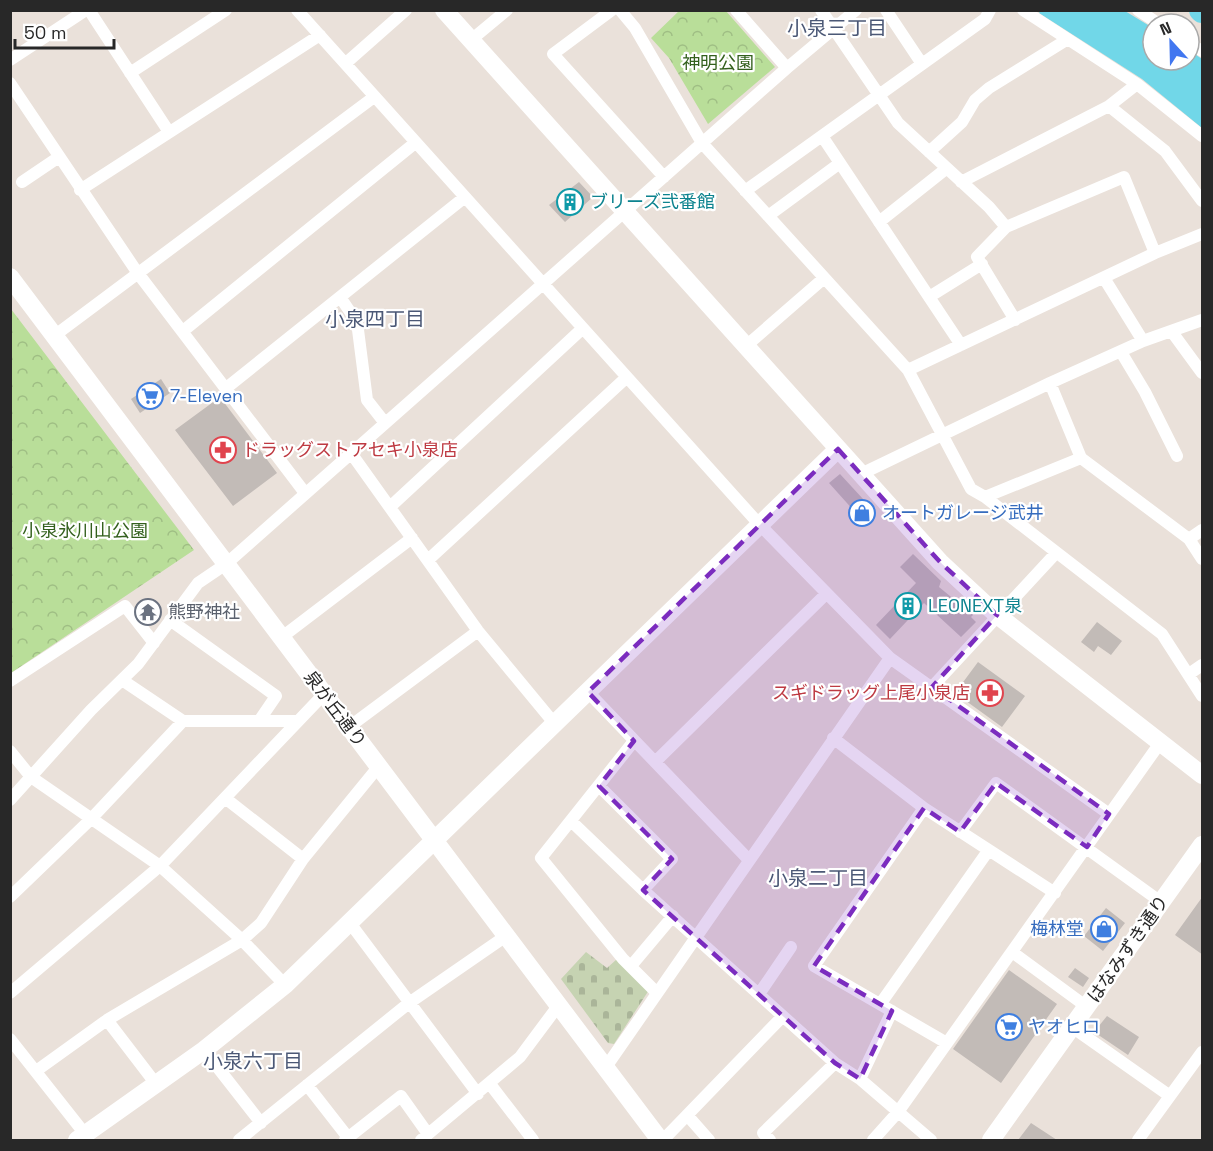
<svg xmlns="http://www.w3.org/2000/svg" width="1213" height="1151" font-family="'Space Grotesk','Noto Sans JP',sans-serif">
<defs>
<pattern id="cemetery-stones" width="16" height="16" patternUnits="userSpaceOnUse" patternTransform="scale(1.5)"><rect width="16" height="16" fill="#c6d3b2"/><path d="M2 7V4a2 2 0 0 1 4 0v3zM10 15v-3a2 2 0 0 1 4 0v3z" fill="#aab599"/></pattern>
<pattern id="park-crowns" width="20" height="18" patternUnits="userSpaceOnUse" patternTransform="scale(1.5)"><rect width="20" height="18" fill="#b9de99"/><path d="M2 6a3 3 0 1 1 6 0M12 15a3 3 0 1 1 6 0" fill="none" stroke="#9fbe84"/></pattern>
</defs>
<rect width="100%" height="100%" fill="#eae1da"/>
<path fill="url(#cemetery-stones)" d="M586,952L607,968L617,959L649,990L614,1044L608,1043L561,979Z"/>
<path fill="url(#park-crowns)" d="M680,10L726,11L775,67L708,124L669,58L651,38Z
M11,309L194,550L11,673Z"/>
<path fill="#71d7e8" d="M1041,10L1125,11L1153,28V60H1189V50L1202,59V128L1142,79L1039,13Z"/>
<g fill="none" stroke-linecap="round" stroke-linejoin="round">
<path stroke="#71d7e8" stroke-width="24" d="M1201,10L1202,11"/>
</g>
<path fill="#c2bbb7" d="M579,182L593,197L565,222L549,205Z
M161,379L170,393L140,413L131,399Z
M220,397L277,473L233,506L175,430Z
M840,474L875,512L858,526L850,517L855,512L829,483Z
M913,554L941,581L939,587L973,615L971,617L976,622L961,637L924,603L890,639L876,625L916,583L900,567Z
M1097,622L1122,641L1111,655L1098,646L1094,652L1081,642Z
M978,662L1025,696L1002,727L955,693Z
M1203,896V955L1175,935Z
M1106,908L1125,923L1103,951L1084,936Z
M1075,968L1089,978L1083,987L1068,977Z
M1009,970L1057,1004L1001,1083L953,1049Z
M1107,1016L1139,1037L1128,1055L1094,1032Z
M1031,1123L1057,1140H1018Z"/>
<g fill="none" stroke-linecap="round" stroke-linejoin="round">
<path stroke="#fff" stroke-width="12" d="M89,10L169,132
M297,10L759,524L890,658L1109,814
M612,10L553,54L664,177
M620,10L635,28L702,143L908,370L971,489L985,497L1162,634L1202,696
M736,10L787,68
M821,10L898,123L989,207L1006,227
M886,10L922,64
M1023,10L1137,84L1202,136
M1138,10L1159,24
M471,40L507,10
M1189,43L1202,51
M10,60L86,10
M346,63L406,10
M130,73L226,10
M10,83L137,272L305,493
M1109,106L1165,151L1202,201
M822,136L961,345
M929,152L962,122L975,100L989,88L1068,39
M22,182L59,157
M961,182L1109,106L1137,84
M80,190L320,35
M745,191L985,19L990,10
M768,216L840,163
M879,222L947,168
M1104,278L1143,341
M340,297L357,322L367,400L385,423
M929,297L982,264
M1015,320L977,257L1006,227L1124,177L1155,253
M183,331L415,143
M1172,332L1202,373
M54,336L374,97
M746,346L823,279
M1121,352L1145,392L1177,456
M908,370L1155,253L1202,234
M1050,383L1081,458L1189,539L1202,559
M225,389L465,197
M351,453L478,631L554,723
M861,474L1050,383L1143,341L1202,320
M985,497L1081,458
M390,507L583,328
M1189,539L1202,530
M428,560L627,377
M170,620L276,696L259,721
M282,637L412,538
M1189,674L1202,665
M122,680L183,721H298
M10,681L125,606L154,643
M932,687L1056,553
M588,692L748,859
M349,727L478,631
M833,738L924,808L1055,893
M634,741L541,858L623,959L657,993
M10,751L31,777L160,866L242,940L285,985
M655,762L826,594
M225,798L303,859
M10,800L91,710L138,664L198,583L226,564L787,68L856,10
M924,808L814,966L945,1042
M571,821L643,890L672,859L599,786
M960,832L996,783L1161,902
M643,890L835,1063L860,1079L931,1140
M10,897L91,819L183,721
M350,923L478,1094
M1012,952L1087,1007
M631,966L673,916
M10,993L160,866L324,694
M759,994L791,947
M881,1003L988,851
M107,1020L156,1084
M1072,1027L1170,1096
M10,1039L85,1134
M204,1050L261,1123
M606,1067L890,658
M36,1071L107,1020L242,940L261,923L303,859L379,766
M860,1079L892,1011
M490,1084L533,1140
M307,1085L350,1140
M687,1115L709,1140
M239,1140L409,1003L506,936
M345,1140L401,1096L428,1134
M421,1140L520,1057L558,1006
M663,1140L783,1016
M770,1140L763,1133L835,1063
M873,1140L898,1112L1160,743
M1138,1140L1202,1052"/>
<path stroke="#fff" stroke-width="18" d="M444,10L940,562L997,615L1202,775
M10,277L660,1140
M77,1140L204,1050L285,985L838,449
M991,1140L1202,845"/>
</g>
<path fill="#7b2cbf" fill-opacity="0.2" stroke="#7b2cbf" stroke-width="4.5" stroke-dasharray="12 8" stroke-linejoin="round" d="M838,449L940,562L997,615L932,687L1109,814L1087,847L996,783L960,832L924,808L814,966L892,1011L860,1079L835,1063L643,890L672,859L599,786L634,741L588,692Z"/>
<defs>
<symbol id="building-ring" viewBox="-11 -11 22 22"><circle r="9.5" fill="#fff" stroke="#0f9aa8" stroke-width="1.5"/><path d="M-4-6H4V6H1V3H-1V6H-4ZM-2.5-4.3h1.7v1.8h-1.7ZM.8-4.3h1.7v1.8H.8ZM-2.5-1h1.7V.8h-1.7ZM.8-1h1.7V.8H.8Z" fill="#0f9aa8"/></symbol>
<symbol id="supermarket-ring" viewBox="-11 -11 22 22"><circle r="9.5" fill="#fff" stroke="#3f7fe0" stroke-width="1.5"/><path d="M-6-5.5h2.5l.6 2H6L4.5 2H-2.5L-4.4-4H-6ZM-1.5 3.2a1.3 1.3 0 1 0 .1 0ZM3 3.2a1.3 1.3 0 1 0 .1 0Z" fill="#3f7fe0"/></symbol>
<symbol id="pharmacy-ring" viewBox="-11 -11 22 22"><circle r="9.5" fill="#fff" stroke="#e0444e" stroke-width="1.5"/><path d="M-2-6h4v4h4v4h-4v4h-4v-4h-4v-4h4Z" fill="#e0444e"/></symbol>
<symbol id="shop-ring" viewBox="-11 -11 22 22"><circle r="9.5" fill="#fff" stroke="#3f7fe0" stroke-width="1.5"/><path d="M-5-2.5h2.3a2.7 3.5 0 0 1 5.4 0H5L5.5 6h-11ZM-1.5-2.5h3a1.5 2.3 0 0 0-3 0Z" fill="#3f7fe0"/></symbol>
<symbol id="temple-ring" viewBox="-11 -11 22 22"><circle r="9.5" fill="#fff" stroke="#6b7280" stroke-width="1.5"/><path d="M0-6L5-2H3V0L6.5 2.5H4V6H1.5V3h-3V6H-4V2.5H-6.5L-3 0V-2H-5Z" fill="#6b7280"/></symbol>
</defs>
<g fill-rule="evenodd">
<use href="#building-ring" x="555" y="187" width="30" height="30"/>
<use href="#supermarket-ring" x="135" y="381" width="30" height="30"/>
<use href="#pharmacy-ring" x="208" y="435" width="30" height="30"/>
<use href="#shop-ring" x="847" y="498" width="30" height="30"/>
<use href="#building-ring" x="893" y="591" width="30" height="30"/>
<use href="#temple-ring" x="133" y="597" width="30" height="30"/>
<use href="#pharmacy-ring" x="975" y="678" width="30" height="30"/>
<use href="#shop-ring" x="1089" y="914" width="30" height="30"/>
<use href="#supermarket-ring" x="994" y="1012" width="30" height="30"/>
</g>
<g text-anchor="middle" stroke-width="4.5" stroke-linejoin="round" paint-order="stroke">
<g font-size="18" fill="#33601d" stroke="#fff">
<text x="718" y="69">神明公園</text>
<text x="85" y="537">小泉氷川山公園</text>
</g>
<g font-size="18" fill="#0d838f" stroke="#fff" text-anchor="start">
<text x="590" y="208">ブリーズ弐番館</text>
<text x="928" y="612">LEONEXT泉</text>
</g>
<g font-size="18" fill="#366cbe" stroke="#fff" text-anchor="start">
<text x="170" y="402">7-Eleven</text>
<text x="882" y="519">オートガレージ武井</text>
<text x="1084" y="935" text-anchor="end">梅林堂</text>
<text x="1028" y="1033">ヤオヒロ</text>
</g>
<g font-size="18" fill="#be3a42" stroke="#fff" text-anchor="start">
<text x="242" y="456">ドラッグストアセキ小泉店</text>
<text x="970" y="699" text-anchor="end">スギドラッグ上尾小泉店</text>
</g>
<g font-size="18" fill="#5b616d" stroke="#fff" text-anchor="start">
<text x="168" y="618">熊野神社</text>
</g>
<g font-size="18" fill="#282828" stroke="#fff">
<text transform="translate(335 709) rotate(53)" y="6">泉が丘通り</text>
<text transform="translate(1128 949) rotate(-55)" y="6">はなみずき通り</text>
</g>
<g font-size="20" fill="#4b5876" stroke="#fff">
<text x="837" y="35">小泉三丁目</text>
<text x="375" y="326">小泉四丁目</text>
<text x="818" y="885">小泉二丁目</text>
<text x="253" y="1068">小泉六丁目</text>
</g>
</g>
<rect width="1213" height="1151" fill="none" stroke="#282828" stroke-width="24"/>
<g transform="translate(1171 42) rotate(338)"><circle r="28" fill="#ffffff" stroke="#a9a9a9" stroke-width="1.5"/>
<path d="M0-4.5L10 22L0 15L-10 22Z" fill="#4177f0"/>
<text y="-9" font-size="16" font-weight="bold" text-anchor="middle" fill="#282828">N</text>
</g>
<path d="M15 39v9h99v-9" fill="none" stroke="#282828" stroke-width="3"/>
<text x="24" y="39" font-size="18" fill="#282828" stroke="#ffffff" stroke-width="4.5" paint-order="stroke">50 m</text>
</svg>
